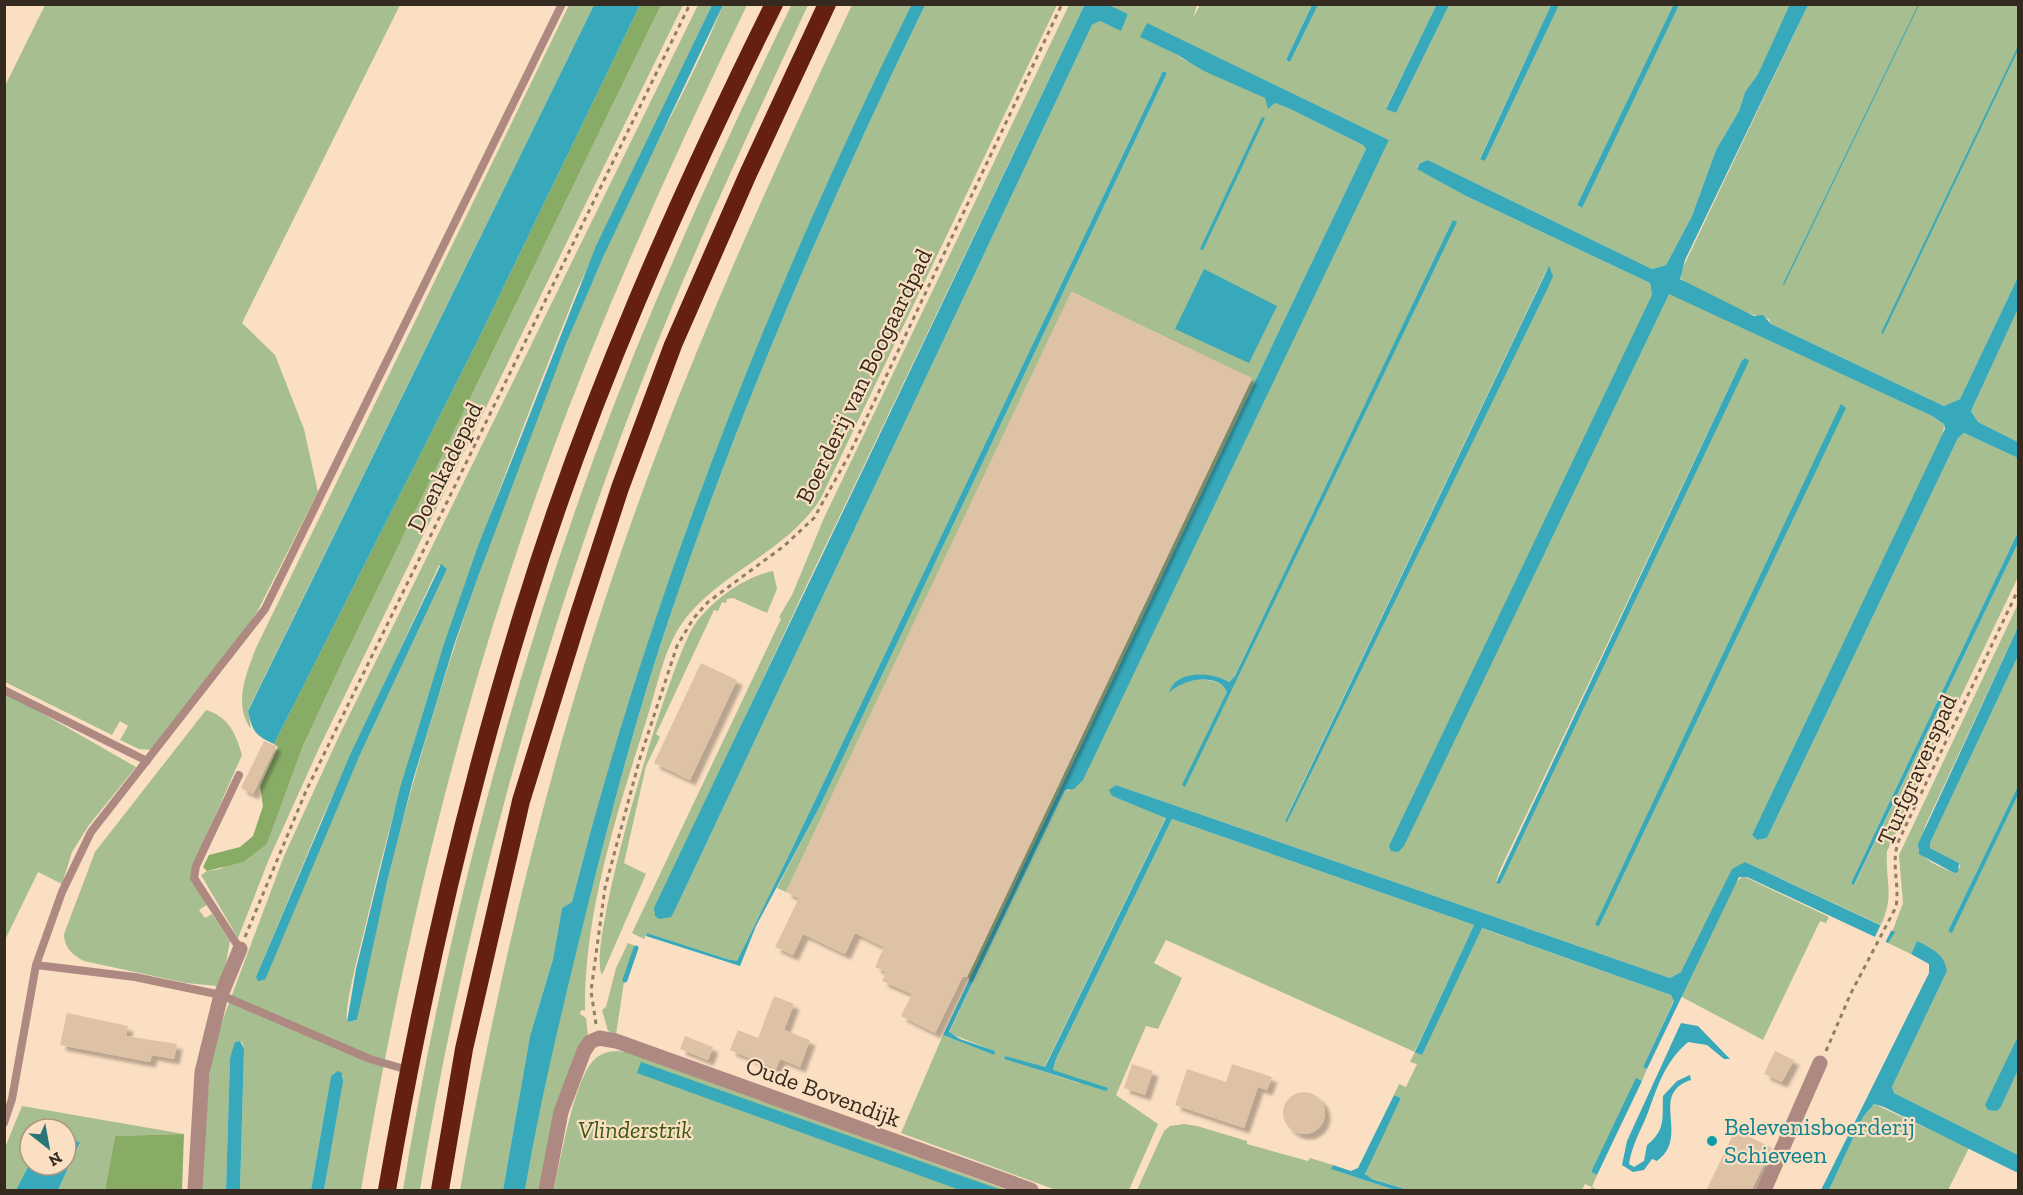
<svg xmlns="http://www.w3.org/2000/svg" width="2023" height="1195" font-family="'Zilla Slab',serif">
<defs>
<filter id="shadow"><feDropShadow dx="5.5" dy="5.5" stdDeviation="1.5" flood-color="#0004"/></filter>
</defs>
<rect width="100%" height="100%" fill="#fbdfc2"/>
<path fill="#a6be90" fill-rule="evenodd" d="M792,4L808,5C738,155 668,305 612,461C526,698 461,942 420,1190H403C444,940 508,694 595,455C652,301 720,152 792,4Z
M45,5H400L242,323L275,355L304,429L318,492L258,610L240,639L152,750L139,749L120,740L128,726L120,721L112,735L5,682L4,88Z
M569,5H594L248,710L251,729C233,704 246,674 256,648Z
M661,5H683L320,746L269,859L238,938L201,875L207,871L220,869L267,844L303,746L344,658Z
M698,5H712L577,290C495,495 418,700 368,915C363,937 344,1005 347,1022L357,1020C407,758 497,505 601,260C638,173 688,92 723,5H747C675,154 606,305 549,460C462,696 403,943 361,1190H324L343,1075L331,1076L311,1190H240L244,1049L242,1042L237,1041L230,1058L226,1190H200L210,1068L217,1035L284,856L340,734ZM439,565L447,569L359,757L263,981L256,977L321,821Z
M852,5H912C798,236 701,474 625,721C606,781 587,841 572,902L562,908L553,959L530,1036L503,1190H460C504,940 566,693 656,455C714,302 782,153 852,5Z
M925,5H1057L821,498C788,550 728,569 689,614C665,642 659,681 648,715C618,810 584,911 585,1011L581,1010L580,1014L586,1018L588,1037L549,1140L539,1190H525C543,1084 568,981 595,877C618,787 642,697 672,610C742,403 830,201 925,5Z
M1069,5H1088L1084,6L810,578L654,913L670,917L675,910L1092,25L1100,21L1121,30L1128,14L1109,5H1197L1193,18L1200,5H1312L1286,60L1290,62L1318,5H1437L1386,108L1396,113L1449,5H1551L1480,158L1485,161L1559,5H1674L1577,205L1581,208L1679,5H1790L1758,74L1745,92L1739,111L1716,150L1692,216L1666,265L1652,269L1428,160L1420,163L1417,168L1466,196L1650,283L1652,295L1671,294L1932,416L1944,424L1943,435L1752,835L1757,840L1767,838L1958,438L1964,433L2018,458V532L1851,883L1855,884L2018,543V577L1887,851C1885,883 1895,894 1881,925L1745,862L1681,972L1670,978L1116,785L1112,796L1166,817L1044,1068L1005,1056L1004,1059L1079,1083L1080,1079L1053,1071L1056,1059L1172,819L1474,925L1415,1051L1422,1054L1481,928L1671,995L1674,1000L1643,1067L1647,1069L1642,1081L1637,1079L1591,1172L1597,1175L1592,1187L1598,1190H1590L1592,1187L1585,1184L1582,1190H1408L1367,1177L1365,1172L1401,1098L1394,1095L1399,1084L1406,1087L1417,1064L1410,1062L1415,1052L1166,940L1154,963L1182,978L1158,1029L1146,1026L1116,1095L1158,1124L1129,1190H1056L901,1133L943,1035L994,1055V1051L949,1033L1065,790L1069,791L1389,140L1183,41L1176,54L1181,58L1265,98L1271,106L1275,103L1288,108L1363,145L1366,149L970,979L967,977L1252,379L1072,292L786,892L777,888L820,806L1167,73L1163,71L789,855L737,961L727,959L647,933L644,939L632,933L781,619L779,617L792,595L824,518ZM1453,220L1182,786L1227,692C1219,674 1188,679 1173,687C1190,676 1210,670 1229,682L1235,676ZM1547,269L1546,292L1285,821V820ZM1747,358L1500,884L1496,882L1500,870L1742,360Z
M1808,5H2018V277L1960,399L1944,406L1771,324L1769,319C1749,315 1690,292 1679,276Z
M2018,309V442L1978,422L1971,411Z
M773,571L777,589L767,613L733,598L727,599L726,603L722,602L718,611L714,610L656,734L660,737L646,766L624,863L646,874L602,975C585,946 671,657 695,624C713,600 744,577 773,571Z
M2018,604V627L1926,824L1918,850C1927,862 1940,867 1954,873L1960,867L1959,863L1930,848V843L2018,656V786L1948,931L1952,932L2018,795V1036L1986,1105L1997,1111L2001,1107L2018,1070V1155L1894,1093L1892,1087L1947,971L1917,941L1911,954L1888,943L1903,903L1899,855Z
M5,692L136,767L89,825L72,852L62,884L38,872L5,940Z
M206,710C229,717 236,734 242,755L192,868L208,904L199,910L205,918L212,914L230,941L223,979L217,986L186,983L84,961C72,955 64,947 64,934L95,852Z
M1743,876L1829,917L1826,923L1820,921L1763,1040L1680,996L1734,884Z
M628,943L638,947L625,975L616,1035L608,1031L602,1010L606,1007L616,968Z
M618,1051L626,1052L1007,1190H554C560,1162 574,1081 593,1061C599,1054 608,1051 618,1051Z
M1874,1104L1969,1148L1948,1190H1829L1863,1117Z
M22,1106L184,1134L115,1136L105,1190H58L80,1144L66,1134V1129H30V1163L16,1190H5L4,1150Z
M1184,1124L1197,1126L1247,1141V1144L1308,1161L1310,1158L1333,1165L1332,1169L1395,1190H1137L1164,1131L1170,1126Z"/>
<path fill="#88ab66" d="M640,5H661L344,658L303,746L267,844L243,862L207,871L203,867L209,855L240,847L253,836L263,806L260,786L278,747L274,744L477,342Z
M184,1134L182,1190H105L115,1136Z"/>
<path fill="#37a9bb" d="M912,4L925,5C830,201 742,403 672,610C642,697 618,787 595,877C569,981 543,1084 525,1190H503L530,1036L553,959L562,908L572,902C651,592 770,291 912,4Z
M1437,4L1449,5L1396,113L1386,109Z
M1674,4L1679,5L1582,208L1577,205Z
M1790,4L1808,5L1685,260L1680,279L1754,316L1763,315L1771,324L1944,406L1960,399L2018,277V309L1971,411L1978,422L2018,442V458L1964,433L1958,438L1767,838L1757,840L1752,835L1945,429L1944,424L1932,416L1669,294L1404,846L1398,852L1391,851L1389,846L1652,295L1650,283L1466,196L1417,169L1420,163L1428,160L1652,269L1666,265L1692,216L1716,150L1739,111L1745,92L1758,74Z
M594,5H640L477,342L274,744C255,736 252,730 248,711Z
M712,5H723L603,257L566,344L479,574L454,645L413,780L387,882L357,1020L347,1022L356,969L400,788L444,644L478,546L596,246Z
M1088,5H1109L1128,14L1121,31L1100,21L1092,25L675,910L671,917L659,919L655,916L654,908L1084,6Z
M1312,5H1318L1290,62L1286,60Z
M1551,5H1559L1485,161L1480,159Z
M1918,5H1919L1784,285L1783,284Z
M1147,23L1389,140L1083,780L1074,789L1065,790L949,1032L960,1039L995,1051L994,1055L943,1035L1366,149L1363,145L1288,108L1275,103L1268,109L1265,98L1204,71L1176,54L1140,37Z
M2018,46V50L1883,334L1881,333Z
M1163,71L1167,73L820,806L756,926L740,966L646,936L647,933L727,959L737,961L789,855Z
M1262,117L1265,118L1203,250L1200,249Z
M1453,220L1457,222L1185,787L1182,785L1227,692C1218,671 1180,680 1169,693C1175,670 1212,671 1229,682L1235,676Z
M1549,266L1553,276L1546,292L1287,822L1285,821Z
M1204,269L1277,306L1249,363L1175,329Z
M1746,358L1749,361L1500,884L1496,883L1742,360Z
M1841,404L1846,408L1599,926L1595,925Z
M2018,532V543L1854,885L1851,883Z
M441,564L447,569L359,757L265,980L258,981L256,977L350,755Z
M2018,627V656L1930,843V848L1959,863L1958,872L1954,873L1919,854L1918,844Z
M1116,785L1670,978L1681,972L1732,869L1745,862L1895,932L1888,943L1747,877H1739L1647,1069L1643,1067L1674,1001L1671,995L1482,928L1422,1055L1415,1052L1474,925L1172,819L1056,1059L1053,1070L1108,1088L1106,1091L1004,1059L1005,1056L1045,1067L1166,818L1112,796L1109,790Z
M2018,786V795L1952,933L1948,931Z
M1917,941C1932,949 1944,953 1947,971L1892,1087L1894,1093L2018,1155V1173L1884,1107L1874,1104L1863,1117L1829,1190H1821L1929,973V964L1911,954Z
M1681,1023L1698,1026L1730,1059H1724L1707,1045L1688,1042C1664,1063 1658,1086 1647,1115C1640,1132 1632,1145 1629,1164L1634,1167L1644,1161L1647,1145C1666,1130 1662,1118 1663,1096L1677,1081L1690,1075L1691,1080C1648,1094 1691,1136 1657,1161L1652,1159L1644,1170L1633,1172L1622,1165L1627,1141Z
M2018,1036V1070L2001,1107L1997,1111L1988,1110L1985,1105Z
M240,1041L244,1049L240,1190H226L230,1058L235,1042Z
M641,1062L1001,1190H960L637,1073Z
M338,1071L342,1073L343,1081L324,1190H311L331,1076Z
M1636,1078L1642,1081L1597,1175L1591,1172Z
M1394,1095L1401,1098L1365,1174L1372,1179L1408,1190H1395L1331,1169L1333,1165L1351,1171L1358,1168Z
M66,1134L80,1143L58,1190H16L30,1163L66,1165Z"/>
<path fill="#fbdfc2" d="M1882,922L1893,927L1884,945L1873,941Z"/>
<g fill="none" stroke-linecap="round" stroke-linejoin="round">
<path stroke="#37a9bb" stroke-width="5" d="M625,980L636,948"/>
</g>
<path fill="#ddc2a6" filter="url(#shadow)" d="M1071,292L1252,378L967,977L963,976L935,1033L901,1016L912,994L882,981L886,972L875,967L884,947L855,933L845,954L803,934L793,955L775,947L799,898L786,892Z
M701,663L737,680L690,780L654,763Z
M264,741L276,746L253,794L241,788Z
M774,996L794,1004L784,1030L810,1040L800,1067L780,1059L776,1069L730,1050L738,1030L758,1038Z
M67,1013L128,1026L126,1036L177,1044L174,1059L152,1055L150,1062L60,1045Z
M685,1036L713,1047L708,1060L680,1049Z
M1775,1051L1794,1060L1782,1082L1764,1074Z
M1132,1064L1153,1071L1145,1095L1124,1088Z
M1232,1064L1272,1077L1267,1090L1258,1087L1244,1128L1175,1105L1187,1069L1226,1082Z
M1283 1113a21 21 0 1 1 42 0a21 21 0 1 1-42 0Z
M1735,1130L1772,1148L1751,1191H1706Z"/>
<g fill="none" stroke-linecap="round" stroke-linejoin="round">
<path stroke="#907e6a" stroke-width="3" stroke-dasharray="4.5 4.5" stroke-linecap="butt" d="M245,937L306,791L690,4
M596,1024L591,991L605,888L640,758L677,646L693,619L708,602L784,546L814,518L848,457L1062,4
M1826,1051L1851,993L1896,907C1900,883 1890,863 1899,840L2018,590"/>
<path stroke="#ad8981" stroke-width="8" d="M4,690L147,761
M239,775L196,866L194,878L240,949
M36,965L62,892L91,832L265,609L562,4
M4,1123L12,1099L36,965L135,977L221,995L370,1059L408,1070"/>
<path stroke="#ad8981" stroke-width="15" d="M195,1190L202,1072L221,995L240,949
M546,1190L561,1112L584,1051L590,1042L599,1038L616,1041L1031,1190
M1764,1190L1820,1063"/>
<path stroke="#652012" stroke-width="18" d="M387,1190C421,994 465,800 524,609C588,400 677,200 774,4
M440,1190L464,1049L521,801L579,614L620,488L673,345L748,174L827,4"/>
</g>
<circle fill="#0f9aa8" stroke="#fbdfc2" stroke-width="2" cx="1712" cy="1141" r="6"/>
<g text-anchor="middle" stroke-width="4.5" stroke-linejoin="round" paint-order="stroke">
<g font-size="24" fill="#342a1f" stroke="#fbdfc2">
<text transform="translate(864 376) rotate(-64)" y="8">Boerderij van Boogaardpad</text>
<text transform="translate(445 467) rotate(-64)" y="8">Doenkadepad</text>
<text transform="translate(1917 770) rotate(-66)" y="8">Turfgraverspad</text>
<text transform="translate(823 1092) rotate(20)" y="8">Oude Bovendijk</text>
</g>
<g font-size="24" fill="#0d838f" stroke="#fbdfc2" text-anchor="start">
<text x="1724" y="1135">Belevenisboerderij<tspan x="1724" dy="28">Schieveen</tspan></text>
</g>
<g font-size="24" font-style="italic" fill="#3a5a0f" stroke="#fbdfc2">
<text x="635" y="1138">Vlinderstrik</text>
</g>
</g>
<rect width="2023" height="1195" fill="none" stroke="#342a1f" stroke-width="12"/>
<g transform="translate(48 1147) rotate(149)"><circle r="28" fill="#fbdfc2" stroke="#ab9781" stroke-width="1.5"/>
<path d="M0-4.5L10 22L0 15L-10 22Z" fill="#297475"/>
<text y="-9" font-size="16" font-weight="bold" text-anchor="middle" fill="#342a1f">N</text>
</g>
</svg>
